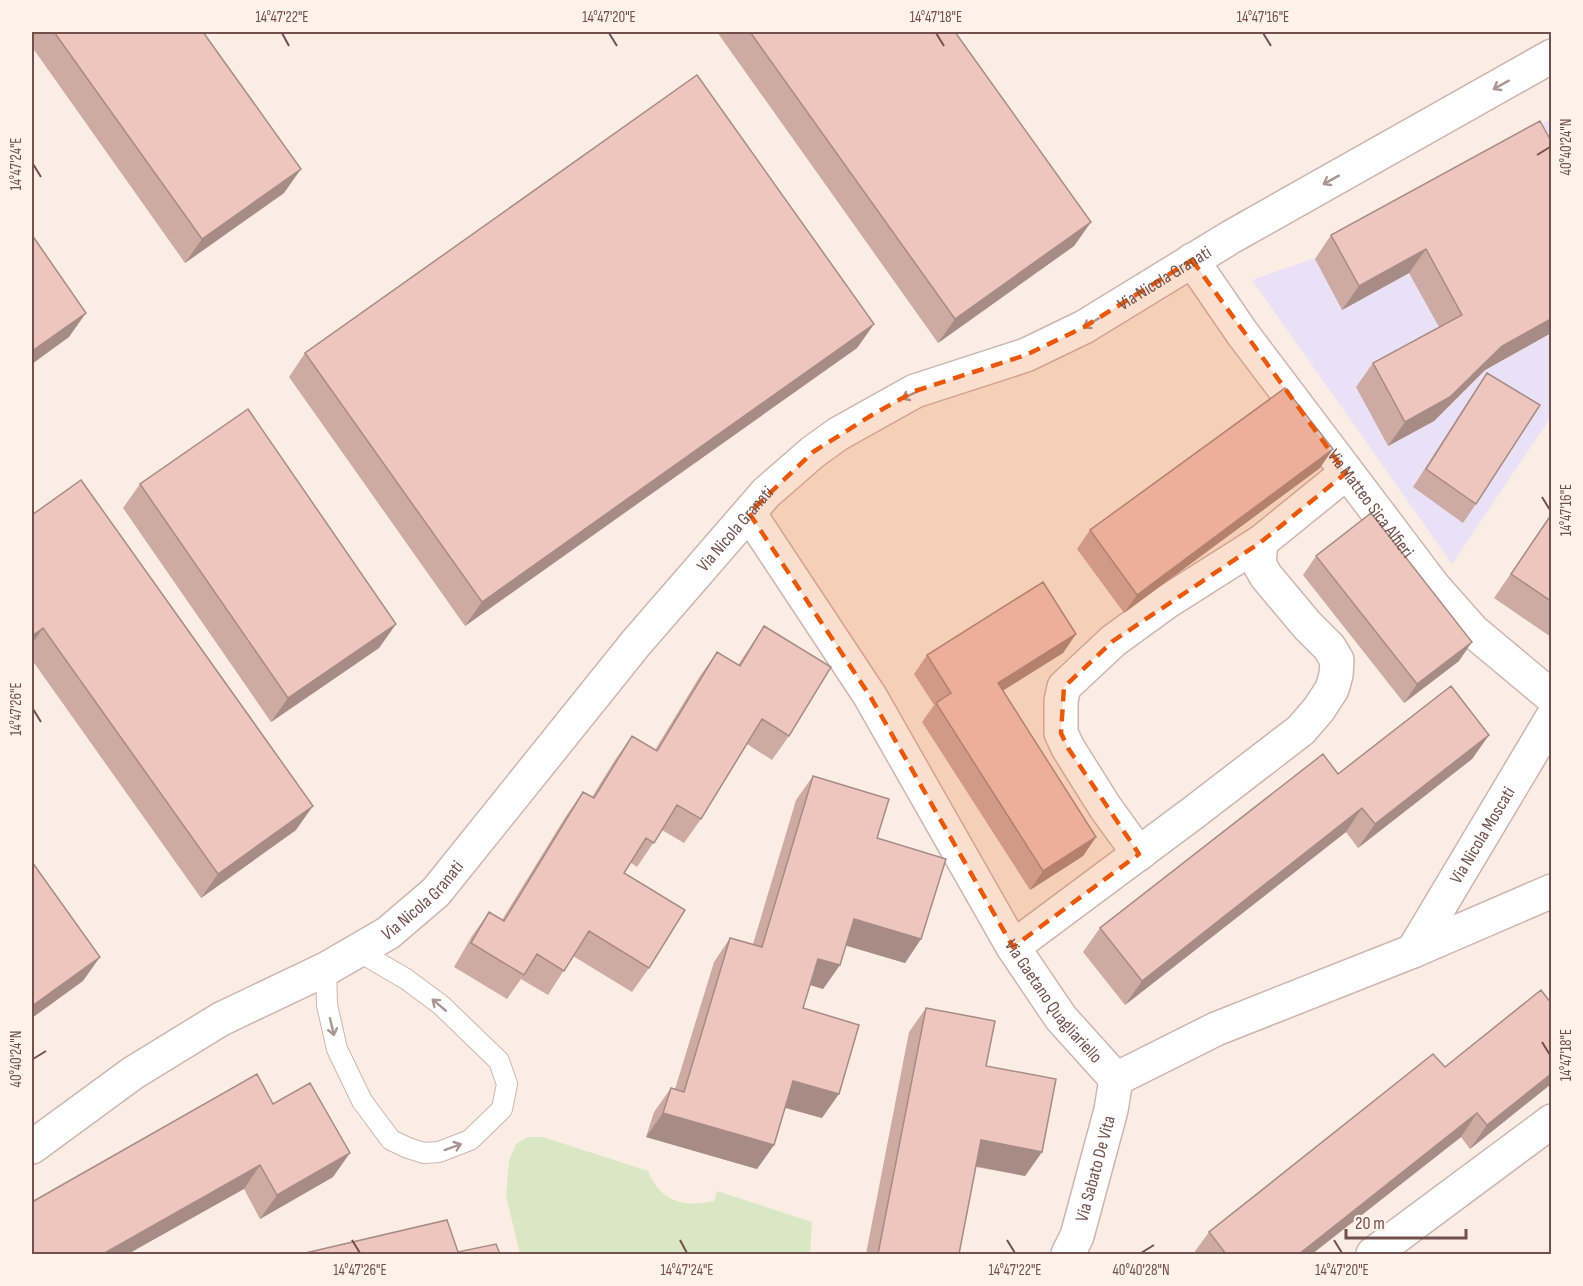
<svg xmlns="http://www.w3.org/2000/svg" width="1583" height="1286" font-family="'Sofia Sans Condensed',sans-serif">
<rect width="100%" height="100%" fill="#fbede4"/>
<path fill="#eae1f7" d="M1551,119V417L1452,564L1252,280L1315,258Z"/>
<path fill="#dae7c4" d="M528,1137H543L648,1171C660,1201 684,1208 714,1201L717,1191L812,1222L810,1254H520L506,1196L509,1161L516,1144Z"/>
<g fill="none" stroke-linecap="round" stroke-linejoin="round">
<defs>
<path id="service" d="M326,969L327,1005L337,1049L362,1101L391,1140L408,1148L424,1153L439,1152L470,1140L502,1109L507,1084L499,1061L441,1005L406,979L358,951"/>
<g id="minor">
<path id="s1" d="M1192,260L1242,333L1434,587L1473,631L1552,697"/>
<path id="s2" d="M749,513L870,696L1013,947L1061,1018L1116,1079L1216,1029L1413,951L1552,891"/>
<path d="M1139,854L1105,807L1068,748L1061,733V701L1064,687L1113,641L1168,601L1261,542"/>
<path d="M1013,947L1193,813L1301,730L1319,709L1332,689L1336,675L1337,660L1329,647L1307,625L1266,576L1259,564L1261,542L1346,473"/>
<path id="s3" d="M1413,951L1552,718"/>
<path id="s4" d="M1068,1254L1077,1236L1111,1110L1116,1079"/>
<path d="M1373,1254L1552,1121"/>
</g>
<g id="tertiary">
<path id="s5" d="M32,1147L133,1073L221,1019L326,969L388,933L436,892L636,643L766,493L813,452L838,434L915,391L1026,355L1084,327L1231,237L1552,56"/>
</g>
</defs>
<use href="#service" stroke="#ceb5af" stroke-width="22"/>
<use href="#minor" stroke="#ceb5af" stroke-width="36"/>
<use href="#tertiary" stroke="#ceb5af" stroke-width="36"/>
<use href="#service" stroke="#fff" stroke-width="20"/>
<use href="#minor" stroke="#fff" stroke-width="33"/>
<use href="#tertiary" stroke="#fff" stroke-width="33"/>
</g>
<path fill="#cdaaa3" d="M32,32H203L284,193L185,263L32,47Z
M717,32H955L1091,222L1074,246L938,343Z
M1551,141V333L1485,370L1434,421L1388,446L1356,387L1373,363L1439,327L1409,273L1342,310L1315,259L1331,235Z
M874,324L857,348L465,626L289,377L305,353Z
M1487,373L1476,504L1463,523L1413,487L1474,392Z
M1320,468L1124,613L1077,549L1090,530Z
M140,484L396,624L379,648L271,722L123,508Z
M32,515L296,830L201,898L32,660Z
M1551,515V637L1494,598Z
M1316,556L1459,661L1404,703L1303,575Z
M764,626L789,736L772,760L747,744L701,819L684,843L662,830L637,867L630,862L624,873L649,968L632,992L573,956L548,995L521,979L507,999L454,967L472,936L489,912L502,920L566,816L583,792L592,797L615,760L632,736L655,750L700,676L717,652L738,665Z
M1076,634L1063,653L1003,690L1096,837L1083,856L1030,890L922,722L934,705L914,674L927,655Z
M1489,735L1472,759L1358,848L1346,832L1125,1005L1083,952L1100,928L1338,774Z
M813,776L877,838L921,939L905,963L846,945L840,965L823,989L810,985L803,1008L822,1118L785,1108L774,1145L757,1169L646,1137L654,1112L671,1088L675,1089L714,962L730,938L753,944L796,800Z
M1551,1003V1084L1470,1149L1461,1137L1312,1254H1193L1209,1232L1445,1067Z
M926,1008L986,1066L1042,1152L1025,1176L976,1167L959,1254H866L909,1032Z
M273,1104L333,1177L260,1219L244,1189Z"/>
<path fill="#a78b85" d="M301,169L284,193L185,263L202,239Z
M1091,222L1074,246L938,343L955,319Z
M1426,249L1409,273L1342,310L1359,286Z
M86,313L69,337L32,364V351Z
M1551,319V333L1485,370L1434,421L1388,446L1405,422L1502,346Z
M874,324L857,348L465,626L482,602Z
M1333,449L1320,468L1124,613L1137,595Z
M396,624L379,648L271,722L288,698Z
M43,628L32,644V636Z
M1076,634L1063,653L985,702L998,683Z
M1472,642L1459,661L1404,703L1417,684Z
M1489,735L1472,759L1358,848L1375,824Z
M313,806L296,830L201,898L218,874Z
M1362,808L1346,832L1125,1005L1142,981Z
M1096,837L1083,856L1030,890L1043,871Z
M854,919L921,939L905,963L837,943Z
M100,957L83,981L32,1018V1006Z
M818,959L840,965L823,989L801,982Z
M1551,1074V1084L1470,1149L1487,1125Z
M793,1081L839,1094L822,1118L776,1105Z
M663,1113L774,1145L757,1169L646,1137Z
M1477,1113L1461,1137L1312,1254H1299Z
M981,1140L1042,1152L1025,1176L965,1164Z
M350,1153L333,1177L260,1219L277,1195Z
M260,1165L244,1189L128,1254H103Z"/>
<path fill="#eec6be" stroke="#a78b85" stroke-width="1.5" d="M54,32H203L301,169L202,239Z
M750,32H955L1091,222L955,319Z
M697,75L874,324L482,602L305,353Z
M1540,121L1551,141V319L1502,346L1450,397L1405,422L1373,363L1462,315L1426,249L1359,286L1331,235Z
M32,235L86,313L32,351Z
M1487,373L1540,405L1476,504L1426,469Z
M1285,388L1333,449L1137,595L1090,530Z
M248,409L396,624L288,698L140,484Z
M81,480L313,806L218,874L43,628L32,636V515Z
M1371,513L1472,642L1417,684L1316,556Z
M1551,515V601L1511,574Z
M1043,582L1076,634L998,683L1096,837L1043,871L936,703L951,693L927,655Z
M764,626L831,667L789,736L762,719L701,819L677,805L654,843L646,838L624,873L685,910L649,968L589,931L564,971L537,954L524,975L471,943L489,912L504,921L583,792L594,798L632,736L657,751L717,652L740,666Z
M1451,686L1489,735L1375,824L1362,808L1142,981L1100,928L1323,754L1338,774Z
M813,776L889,799L877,838L946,859L921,939L854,919L840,965L818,959L803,1008L859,1025L839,1094L793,1081L774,1145L663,1113L671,1088L684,1092L730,938L762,947Z
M32,862L100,957L32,1006Z
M1541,990L1551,1003V1074L1487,1125L1477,1113L1299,1254H1226L1209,1232L1433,1054L1445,1067Z
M926,1008L995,1021L986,1066L1056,1079L1042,1152L981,1140L959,1254H878Z
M257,1074L273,1104L310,1083L350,1153L277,1195L260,1165L103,1254H32V1202Z
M447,1220L458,1252L496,1244L500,1254H301Z"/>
<defs><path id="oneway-shaft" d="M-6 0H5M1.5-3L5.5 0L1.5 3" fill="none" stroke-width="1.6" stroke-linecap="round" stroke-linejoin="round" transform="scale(1.5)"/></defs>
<g stroke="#aa9694">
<use href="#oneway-shaft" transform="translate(1501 85) rotate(151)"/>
<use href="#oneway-shaft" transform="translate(1331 180) rotate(151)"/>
<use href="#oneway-shaft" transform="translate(1091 323) rotate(148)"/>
<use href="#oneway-shaft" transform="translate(910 395) rotate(154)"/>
<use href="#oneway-shaft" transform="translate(439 1005) rotate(-140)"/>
<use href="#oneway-shaft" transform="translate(332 1027) rotate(77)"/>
<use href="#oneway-shaft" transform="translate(453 1147) rotate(-20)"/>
</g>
<path fill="#e8590c" fill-opacity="0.2" stroke="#e8590c" stroke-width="4.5" stroke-dasharray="12 8" stroke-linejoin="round" d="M1192,260L1346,473L1261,542L1113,641L1064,687L1061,733L1068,748L1139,854L1013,947L870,696L749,513L813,452L872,415L915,391L1026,355L1084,327Z"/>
<path fill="none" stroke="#72504c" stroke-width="2" d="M282,33L289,46M609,33L617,46M936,33L944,46M1263,33L1271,46M1537,155L1550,147M33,164L41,177M1542,497L1550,510M33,709L41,722M1542,1042L1550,1055M33,1059L46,1051M352,1240L360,1253M680,1240L687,1253M1007,1240L1015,1253M1334,1240L1342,1253M1141,1253L1154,1245"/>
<g text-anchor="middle" stroke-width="4.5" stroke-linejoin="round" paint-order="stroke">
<g font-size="18" fill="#72504c" stroke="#fef2ea">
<text dy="6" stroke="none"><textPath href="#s5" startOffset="1454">Via Nicola Granati</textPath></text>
<text dy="6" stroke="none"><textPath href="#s1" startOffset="302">Via Matteo Sica Alfieri</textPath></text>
<text dy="6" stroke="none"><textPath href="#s5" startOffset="950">Via Nicola Granati</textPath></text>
<text dy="6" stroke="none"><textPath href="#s3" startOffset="135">Via Nicola Moscati</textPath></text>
<text dy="6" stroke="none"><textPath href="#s5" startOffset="464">Via Nicola Granati</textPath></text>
<text dy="6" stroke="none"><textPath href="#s2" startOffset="576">Via Gaetano Quagliariello</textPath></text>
<text dy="6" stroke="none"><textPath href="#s4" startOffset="90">Via Sabato De Vita</textPath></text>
</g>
</g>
<rect width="1583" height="1286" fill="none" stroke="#fef2ea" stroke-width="66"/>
<path d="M1346 1229v9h120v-9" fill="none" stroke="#72504c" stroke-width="3"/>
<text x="1355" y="1229" font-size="18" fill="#72504c" stroke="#fef2ea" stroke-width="4.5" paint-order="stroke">20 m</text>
<rect x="33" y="33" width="1517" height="1220" fill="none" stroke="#72504c" stroke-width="2"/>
<g font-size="15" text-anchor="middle" fill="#72504c">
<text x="282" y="22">14°47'22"E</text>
<text x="609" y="22">14°47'20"E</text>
<text x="936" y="22">14°47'18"E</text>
<text x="1263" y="22">14°47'16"E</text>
<text transform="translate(1566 147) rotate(-90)" y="5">40°40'24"N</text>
<text transform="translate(16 164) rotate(-90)" y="5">14°47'24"E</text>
<text transform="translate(1566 510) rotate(-90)" y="5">14°47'16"E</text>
<text transform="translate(16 709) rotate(-90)" y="5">14°47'26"E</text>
<text transform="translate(1566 1055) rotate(-90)" y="5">14°47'18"E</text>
<text transform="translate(16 1059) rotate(-90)" y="5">40°40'24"N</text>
<text x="360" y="1275">14°47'26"E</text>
<text x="687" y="1275">14°47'24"E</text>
<text x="1015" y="1275">14°47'22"E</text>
<text x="1141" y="1275">40°40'28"N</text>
<text x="1342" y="1275">14°47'20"E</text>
</g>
</svg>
